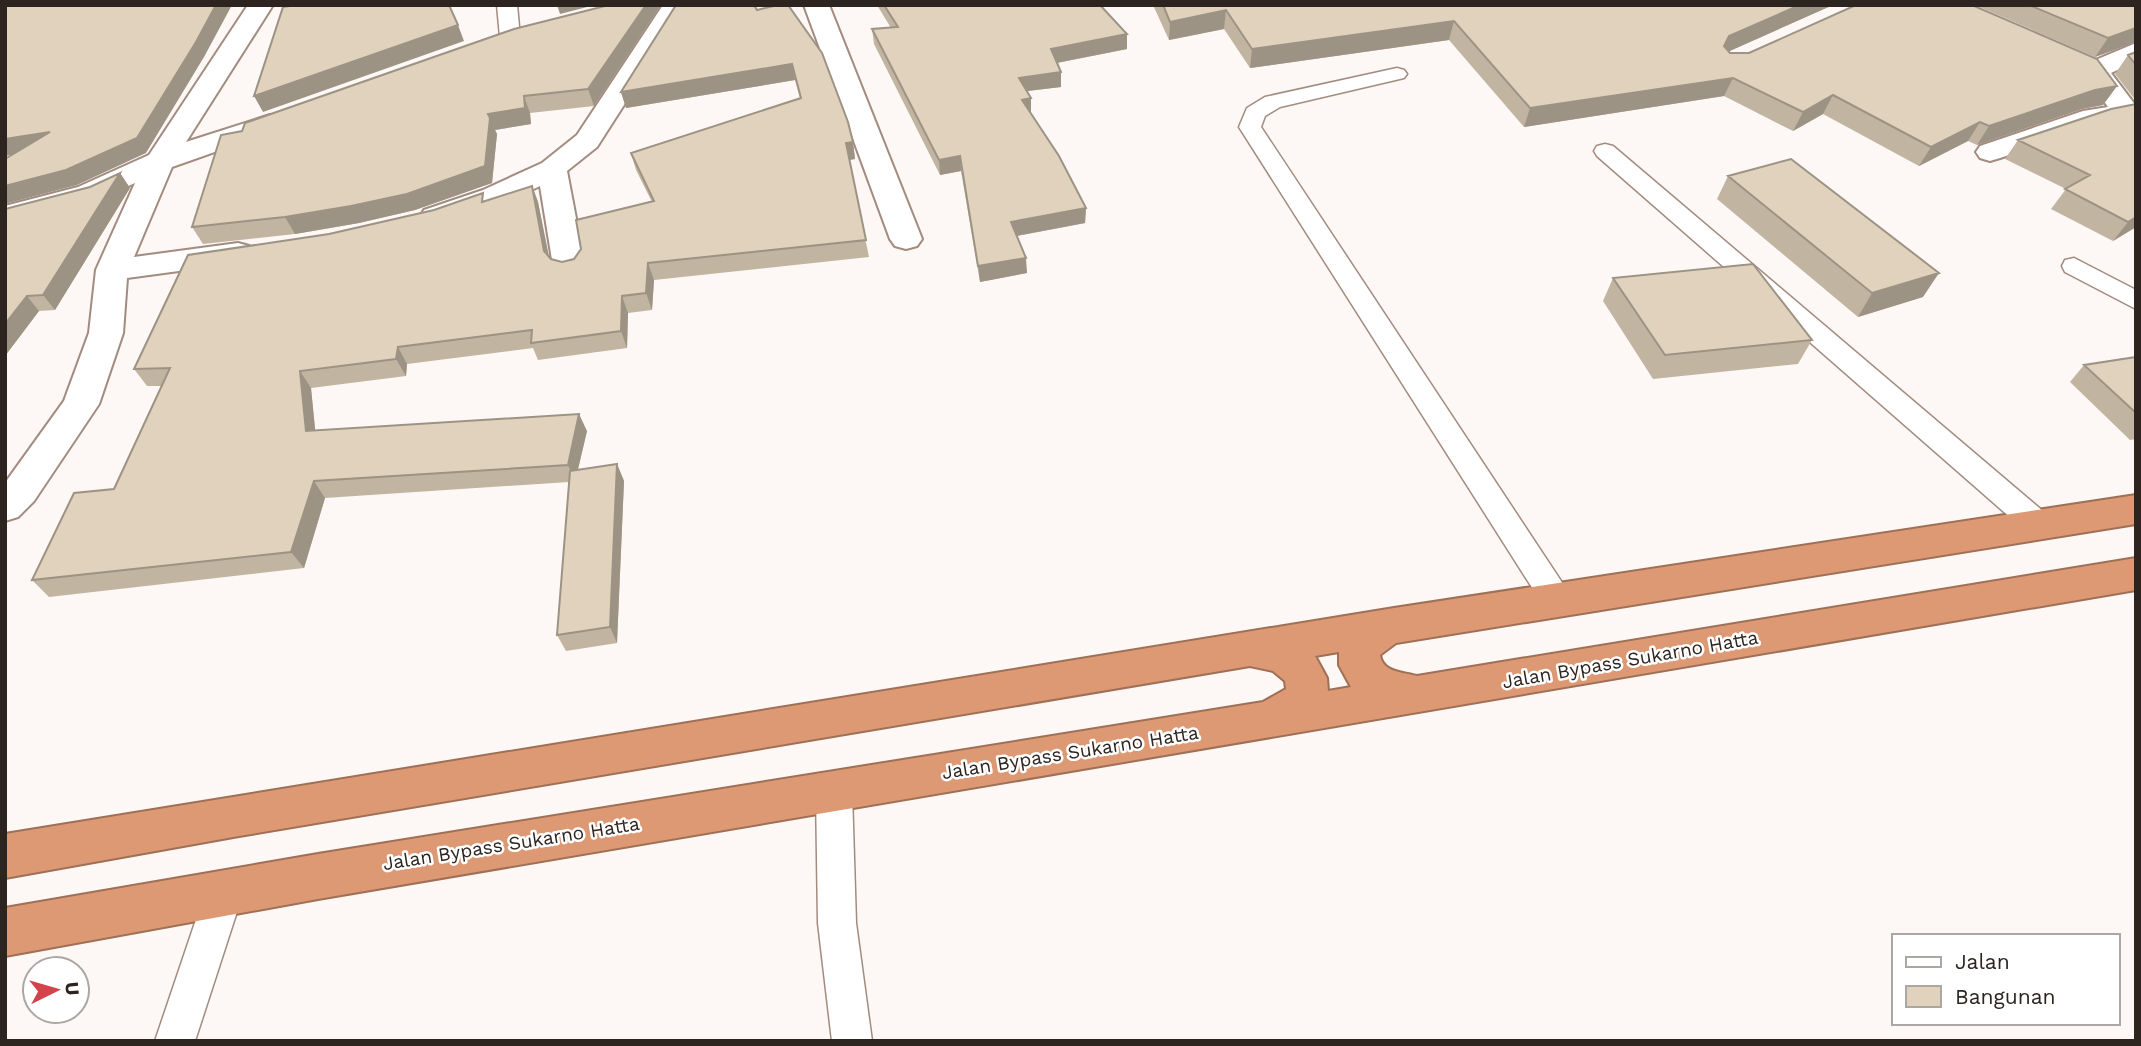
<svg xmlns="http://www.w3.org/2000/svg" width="2141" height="1046" font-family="'Work Sans',sans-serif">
<rect width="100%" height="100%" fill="#fdf8f5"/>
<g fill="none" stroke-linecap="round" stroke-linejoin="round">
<defs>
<path id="lane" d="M497,5H517L520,37L517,41H503L500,37Z
M1397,68L1404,70L1407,74L1404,78L1280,107L1265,116L1261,127L1567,590L1572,599L1567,608L1556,612L1545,608L1239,127L1247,108L1265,97Z
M1605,144L1613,146L2050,517L2054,525L2050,533L2039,536L2028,533L1597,156L1594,151L1597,146Z
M2074,258L2136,290V309L2065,272L2062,266L2065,260Z
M834,776L846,781L852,792L856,923L872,1041H832L818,923L816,792L822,781Z
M225,872L238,877L244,890L195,1041H155L206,890L212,877Z"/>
<path id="street" d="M248,5H273L186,142L270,115L280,117L284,123L280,129L172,167L134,257L238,243L249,246L254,253L249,260L238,263L127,278L123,333L99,404L34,501L18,517L5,521V483L64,401L89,333L96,270L135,183L100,199L5,225V206L78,187L149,155Z
M663,5H688L597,147L567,171L585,266L580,273L569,276L558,273L553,266L540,186C514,198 450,230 424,224L420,217L424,210L483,190L542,163L577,135Z
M804,5H829L922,239L917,246L906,249L895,246L890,239Z
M2136,43V61L2111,73L2136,106V119L2097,125L2000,158L1990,161L1980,158L1976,152L1980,146L2083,111L2108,107L2082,70L2086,64Z"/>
<path id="highway" d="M2136,495V524L1396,643L1380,655C1383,673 1403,672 1417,676L2136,558V590L318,899L5,956V908L318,854L1263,702L1286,689L1285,681L1273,671L1250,666L239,836L5,878V834L1394,608ZM1339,652V665L1351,687L1328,691L1327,678L1315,656Z"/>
</defs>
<use href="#lane" stroke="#a38b7f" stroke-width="3"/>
<use href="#street" stroke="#a38b7f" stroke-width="4"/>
<use href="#highway" stroke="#9f7056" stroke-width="4"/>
<use href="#lane" fill="#fff" fill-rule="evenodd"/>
<use href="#street" fill="#fff" fill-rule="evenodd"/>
<use href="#highway" fill="#dc9974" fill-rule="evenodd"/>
</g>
<path fill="#c1b5a2" d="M609,5H661L594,106L530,113L531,124L495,130L497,134L492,183L415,210L359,223L295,234L203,244L192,227L242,131Z
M754,5L853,142L855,159L849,160L869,257L654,280L652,310L628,313L627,348L538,360L533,348L407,364L406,376L311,388L315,430L587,431L578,469L617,464L624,481L617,643L566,651L557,635L569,482L325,498L304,568L49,597L32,580L114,489L162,386H147L134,369L329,234L486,201L532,186L538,202L549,256L551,259L562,262L574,259L652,202L636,170L631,153L800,98L795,80L626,108L621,92Z
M877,5H1100L1127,49L1057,63L1061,72V87L1027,91L1031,113L1086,208L1085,223L1017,236L1027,273L980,282L961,171L940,175L874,44L872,29L891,28Z
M1153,5H1833L1728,51L1730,53L2117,86L2103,105L2082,109L1977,145L1968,141L1919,166L1823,114L1793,131L1724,96L1524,127L1449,40L1250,68L1224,29L1169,40Z
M1975,5H2136V42L2095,57Z
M2136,52V101L2115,74L2128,55Z
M2136,104V227L2113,241L2051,209L2066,189L2005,159L2018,140Z
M120,173L130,188L55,310L39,311L5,356V209L90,187Z
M1728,176L1923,297L1858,317L1717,199Z
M1613,278L1812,340L1798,364L1653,379L1603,301Z
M2136,357V439L2130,440L2070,382L2084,365Z"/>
<path fill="#9d9384" d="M216,5H232L204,57L146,153L77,185L5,204V186Z
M557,5H595L560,14Z
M646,5H661L594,106L588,89Z
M1800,5H1833L1721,55L1729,36Z
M1226,10L1224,29L1169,40L1170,22Z
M1454,21L1449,40L1250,68L1252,49Z
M458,25L464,41L263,112L254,96Z
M2136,28V42L2095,57L2108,38Z
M1127,34V49L1051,64V49Z
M792,64L795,80L626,108L621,92Z
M1061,72V87L1019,92V78Z
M1733,78L1724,96L1524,127L1530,108Z
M2117,86L2103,105L2082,109L1977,145L1989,126L2095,90Z
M1833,95L1823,114L1793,131L1803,112Z
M524,96L530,113L531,124L495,130L497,134L492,183L415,210L359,223L295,234L285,217Z
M1031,98V113L1022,100Z
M1980,122L1968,141L1919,166L1931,147Z
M50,132L61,147L5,156V139Z
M853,142L855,159L848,160L846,143Z
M960,156L961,171L940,175L939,160Z
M120,173L130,188L55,310L43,295Z
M532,186L538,202L551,268L544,251Z
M1086,208L1085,223L1011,237V222Z
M2136,217V227L2113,241L2128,222Z
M1026,258L1027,273L980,282L978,266Z
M648,263L654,280L652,310L646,293Z
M1939,273L1923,297L1858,317L1872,293Z
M27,296L39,311L5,356V324Z
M622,296L628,313L627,348L621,331Z
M398,347L407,364L406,376L396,359Z
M300,371L311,388L317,448L306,431Z
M579,414L587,431L575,482L568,465Z
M617,464L624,481L617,643L610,627Z
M314,481L325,498L304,568L291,552Z"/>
<path fill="#e0d2bc" stroke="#9d9384" stroke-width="2" d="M5,5H216L196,42L137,138L66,170L5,186V159L50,132L5,139Z
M296,5H449L458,25L254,96L283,7Z
M609,5H646L588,89L524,96L525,108L488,114L490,118L485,166L407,194L351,206L285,217L192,227L221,135L242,131L245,123L514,29Z
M676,5H754L757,10L778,5H788L822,53L848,122L853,142L846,143L866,240L648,263L646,293L622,296L621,331L531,343L532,330L398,347L396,359L300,371L306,431L579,414L568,465L314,481L291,552L32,580L74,493L114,489L170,368L134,369L188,255L329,234L434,210L483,193L482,202L532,186L544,251L551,259L562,262L574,259L581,249L576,220L654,201L631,153L801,98L792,64L621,92Z
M884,5H1100L1127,34L1051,49L1061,72L1019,78L1031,98L1022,100L1059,156L1086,208L1011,222L1026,258L978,266L960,156L939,160L872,29L898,27Z
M1163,5H1800L1729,36L1724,46L1730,53H1749L1856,5H1972L2097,59L2117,86L2095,90L1989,126L1980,122L1931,147L1833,95L1803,112L1733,78L1530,108L1454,21L1252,49L1226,10L1170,22Z
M2029,5H2136V28L2108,38Z
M2136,52V65L2128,55Z
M2136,104V217L2128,222L2065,189L2090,175L2018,140L2111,109Z
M1791,159L1939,273L1872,293L1728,176Z
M120,173L43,295L27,296L5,324V209L90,187Z
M1753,264L1812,340L1665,355L1613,278Z
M2136,357V413L2084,365Z
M617,464L610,627L557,635L570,471Z"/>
<g text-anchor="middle" stroke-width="5" stroke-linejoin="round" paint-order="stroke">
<g font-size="19" fill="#2d241f" stroke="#fff">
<text transform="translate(1630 659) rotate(-10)" y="7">Jalan Bypass Sukarno Hatta</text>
<text transform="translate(1070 752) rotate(-9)" y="7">Jalan Bypass Sukarno Hatta</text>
<text transform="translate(511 843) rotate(-9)" y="7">Jalan Bypass Sukarno Hatta</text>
</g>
</g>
<rect width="2141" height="1046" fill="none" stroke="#2d241f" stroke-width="14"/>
<rect x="1892" y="934" width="228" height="91" fill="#ffffff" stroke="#aba7a5" stroke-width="2"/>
<rect x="1906" y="957" width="35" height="10" fill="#ffffff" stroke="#aba7a5" stroke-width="2"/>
<text x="1955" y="969" font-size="21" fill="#2d241f">Jalan</text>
<rect x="1906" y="986" width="35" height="21" fill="#e0d2bc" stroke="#aba7a5" stroke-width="2"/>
<text x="1955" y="1004" font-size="21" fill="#2d241f">Bangunan</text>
<g transform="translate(56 990) rotate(85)"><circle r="33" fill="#ffffff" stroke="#aba7a5" stroke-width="2"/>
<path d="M0-5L12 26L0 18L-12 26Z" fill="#d3434c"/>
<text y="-10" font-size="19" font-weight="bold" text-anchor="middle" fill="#2d241f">U</text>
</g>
</svg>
